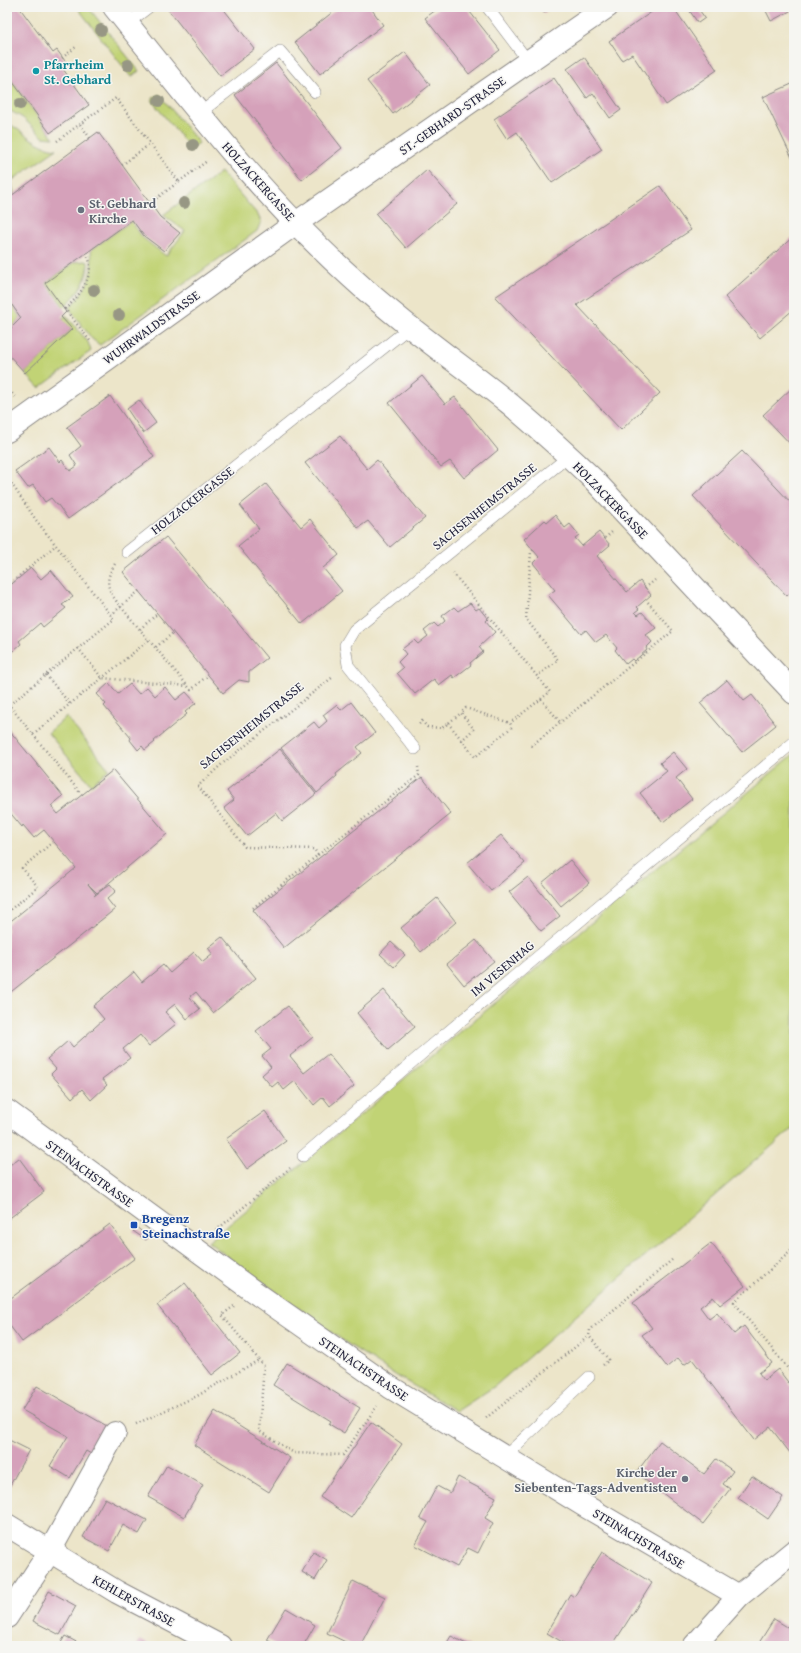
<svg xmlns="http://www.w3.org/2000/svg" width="801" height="1653" font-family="'Gentium Book Plus',serif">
<rect width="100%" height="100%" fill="#f6f6f2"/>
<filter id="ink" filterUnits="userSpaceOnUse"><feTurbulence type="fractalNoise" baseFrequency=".025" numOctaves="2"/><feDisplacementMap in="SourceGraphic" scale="8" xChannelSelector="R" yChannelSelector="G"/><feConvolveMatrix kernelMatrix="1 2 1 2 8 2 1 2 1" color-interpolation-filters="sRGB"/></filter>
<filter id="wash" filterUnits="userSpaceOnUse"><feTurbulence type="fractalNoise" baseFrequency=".012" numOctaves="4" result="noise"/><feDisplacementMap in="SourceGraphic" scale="16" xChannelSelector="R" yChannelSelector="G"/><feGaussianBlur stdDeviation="0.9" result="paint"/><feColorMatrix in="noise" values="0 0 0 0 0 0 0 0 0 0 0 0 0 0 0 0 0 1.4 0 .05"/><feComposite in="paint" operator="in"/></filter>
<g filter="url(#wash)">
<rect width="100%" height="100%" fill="#ece5c9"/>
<path fill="#c1d375" stroke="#727a58" d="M77,7H88L139,71L131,77Z
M7,74L49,132L54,138L43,137L23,118L7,109Z
M159,94L199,143L191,149L151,100Z
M7,123C24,131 37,148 57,149L11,181L14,193L7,199Z
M221,172L258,215L261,222L257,231L100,345L92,339L69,308C86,291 94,275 91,250L131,221L143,238L166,256L185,231L163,215Z
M85,261L88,262C89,280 76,296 64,307L46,283L75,262Z
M7,298L21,318L7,332Z
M66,315L88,342L91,351L39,388L25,373L72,329L62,319Z
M66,717L109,769L91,785L48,733Z
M794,754V1127L495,1386L457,1411L397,1376L345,1342L208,1242Z"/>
<g id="blocks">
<path fill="#d5a1ba" d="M7,7H19L53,53L57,50L68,65L63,69L89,105L50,133L7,74Z
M166,7H222L255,49L220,76Z
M339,7H370L383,25L320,74L295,42Z
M440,7H466L500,50L469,74L425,18Z
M539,7H552L544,13Z
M659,7H673L717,70L666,105L632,54L622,60L609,41Z
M687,7H697L705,18L698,23Z
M764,7H794V9L771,21Z
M405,52L430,85L393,114L367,81Z
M584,57L621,110L610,118L593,93L587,98L567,69Z
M276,63L342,148L302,180L235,95Z
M554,78L602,149L552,183L517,132L507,139L494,119Z
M794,83V162L763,97Z
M98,132L160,217L180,233L164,251L144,236L132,220L45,283L66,312L61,317L72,329L25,373L7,353V332L21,318L7,298V199Z
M427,170L457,204L406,248L376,214Z
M660,186L691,230L577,305L660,393L621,430L495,297Z
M794,236V309L760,338L725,297Z
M422,376L445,404L455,397L498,450L464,478L450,461L441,467L389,403Z
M794,386V448L763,415Z
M110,396L154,457L68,519L58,505H57L51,498L45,502L33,485L28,488L15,471L49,447L60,462L62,460L70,471L77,466L70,455L81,446L67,427Z
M139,400L156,423L143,433L127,409Z
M340,436L367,469L377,460L425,518L390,547L368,521L358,528L305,463Z
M742,451L794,506V589L787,596L693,496Z
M266,484L301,527L310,519L339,555L323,568L342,591L302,624L238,546L259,529L240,505Z
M555,515L565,528L570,524L579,535L575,538L582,546L599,532L610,545L597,556L627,592L640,581L651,595L637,607L639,609L635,612L638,615L642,612L656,628L646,635L652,642L646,648L647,650L634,661L632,659L626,664L615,650L617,648L606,635L596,642L586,630L581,634L548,595L555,590L533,563L539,557L524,539L545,520L547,522Z
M166,537L267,658L249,672V682L239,680L223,693L123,572Z
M31,568L41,579L51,570L73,597L62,605L66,608L43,627L40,623L19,641L21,644L7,656V588Z
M470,603L476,610L479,608L488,619L486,621L495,632L479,647L483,652L470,663L471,665L454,678L452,675L439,685L434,679L415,694L397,673L403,668L398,662L406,654L402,649L414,640L418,644L428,636L424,631L434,623L438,627L445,621L442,616L454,607L458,611Z
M727,680L744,701L752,695L776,725L742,752L700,703Z
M109,683L118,694L130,684L139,694L147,687L155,696L165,687L176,700L186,692L196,703L185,712L187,714L154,741L155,742L145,750L142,746L138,750L130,740L131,738L104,706L106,704L97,694Z
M351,702L375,733L357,747L362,753L336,774L337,776L317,793L281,748L314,722L319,728L327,721L323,715L336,705L341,710Z
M9,730L63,796L51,806L58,814L113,770L167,834L97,893L88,884L96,894L94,896L110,884L116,891L107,899L115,909L7,995V924L76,868L44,830L34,838L23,825L22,827L7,809V731Z
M280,749L316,794L282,821L276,813L247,836L224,808L234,800L227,791Z
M673,752L687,769L676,778L692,799L663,822L640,793L667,771L660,763Z
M422,777L451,814L284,948L253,910Z
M501,835L525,863L491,891L467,863Z
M570,860L589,883L561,906L542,883Z
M528,877L560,916L541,931L509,892Z
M437,898L456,922L421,952L401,928Z
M222,937L256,978L213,1013L196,992L190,997L200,1009L187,1019L175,1004L165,1012L176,1024L149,1046L140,1035L123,1049L130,1058L102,1079L107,1085L91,1100L82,1089L72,1098L51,1074L56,1069L47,1059L68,1041L73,1047L104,1019L93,1006L134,972L142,982L163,965L170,973L194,952L203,962L213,954L208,948Z
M476,940L494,961L464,985L447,964Z
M391,942L405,955L394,967L380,954Z
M384,990L415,1027L388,1050L357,1013Z
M288,1006L313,1037L290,1056L304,1073L328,1054L354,1086L330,1106L323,1097L314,1105L295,1081L284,1090L278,1082L272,1087L262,1075L271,1067L262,1056L271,1049L256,1031Z
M265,1111L286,1141L247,1169L226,1139Z
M19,1158L44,1192L7,1220V1167Z
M110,1224L135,1258L22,1342L7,1322V1301Z
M136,1227L149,1237L146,1240L133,1231Z
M711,1243L745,1286L720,1305L713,1297L700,1307L709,1319L717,1313L734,1334L744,1326L772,1363L759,1373L764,1380L778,1369L794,1390V1458L770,1427L754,1440L692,1359L684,1365L678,1358L667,1367L642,1335L652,1328L633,1303Z
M185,1283L240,1353L212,1375L157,1305Z
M287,1363L360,1408L344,1433L329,1424L331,1421L273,1385Z
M37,1386L107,1426L91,1454L86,1451L70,1478L50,1466L68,1436L22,1410Z
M215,1411L290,1458L269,1492L194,1445Z
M371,1422L402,1444L351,1518L320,1497Z
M9,1440L29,1450L7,1491V1444Z
M660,1441L704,1474L716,1459L733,1471L723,1484L730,1489L703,1524L636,1473Z
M167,1465L203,1485L184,1517L148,1497Z
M752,1476L783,1497L768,1519L738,1498Z
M458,1477L496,1497L485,1518L493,1523L478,1553L468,1548L457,1567L415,1545L428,1522L420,1518L437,1486L450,1493Z
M105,1498L147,1520L139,1534L123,1525L109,1551L83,1537Z
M314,1552L327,1560L315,1580L302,1572Z
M602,1552L652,1583L612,1646H569L547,1633L570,1594L574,1597Z
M353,1581L385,1597L360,1646H354L327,1633Z
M49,1591L76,1606L60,1635L33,1621Z
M286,1608L315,1625L303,1646H278L267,1640Z
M774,1619L794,1631V1646H757Z
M65,1636L84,1646H59Z
M451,1636L470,1646H445Z
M140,1640L152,1646H136Z"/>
</g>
</g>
<g filter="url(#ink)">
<use href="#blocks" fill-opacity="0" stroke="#878482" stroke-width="1"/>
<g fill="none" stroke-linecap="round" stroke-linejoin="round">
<defs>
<path id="service" d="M487,7L528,61
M127,24L149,7
M200,113L280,51L315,92
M127,552L410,327
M415,749L348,665L345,645L354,630L569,456
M303,1156L431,1046L794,742
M504,1457L589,1377"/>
<path id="minor" d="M114,7C189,100 262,197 351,277C401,323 457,362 510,404C538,428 566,453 593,479L794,693
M7,431L296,223L607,7
M7,1111L253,1291L390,1387L585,1506L739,1596
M7,1525L117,1592L220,1646
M7,1617L50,1551L115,1433
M694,1646L739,1596L794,1551"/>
</defs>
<use href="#service" stroke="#878482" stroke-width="12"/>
<use href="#minor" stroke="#878482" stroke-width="24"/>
<path stroke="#878482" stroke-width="2.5" stroke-dasharray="1 3" stroke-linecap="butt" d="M62,58L77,46
M90,138L80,124L116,98L179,182
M57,141L80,124
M122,165L150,144
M150,203L207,161
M86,253C98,272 80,296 65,309L91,342
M7,387L15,397
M7,477L36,520L114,619L9,705L82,795
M605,538L612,532
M533,550L531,552L526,619L558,660L537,676
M115,564C103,582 108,591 121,607L191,690L208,675
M453,573L550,692L510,723
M7,586L56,545
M645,588L655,580
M111,615L139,591
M140,629L157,614
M156,647L173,633
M78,648L102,678L187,686
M46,675L70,704
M541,699L560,722
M448,723L462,740
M419,724L422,721L427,727L442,728L461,713L474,729L462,740L475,757L512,727L510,723L466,708L461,713
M33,734L149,640
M531,746L673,631L646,600
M318,855L419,775L418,767
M253,908L318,855L314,849L245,847L198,786L222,764L333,677
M7,912L38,887L22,868L54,841
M213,1233L290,1168
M794,1248L734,1302L794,1376
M234,1306L222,1315L264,1366L259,1431L294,1453L343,1455L377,1406
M603,1365L609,1360L589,1336L590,1330L673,1259
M486,1418L589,1336
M136,1424L197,1396L259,1360"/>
<use href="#service" stroke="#fff" stroke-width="11"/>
<use href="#minor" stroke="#fff" stroke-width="22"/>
</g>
<g fill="#979784">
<circle cx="101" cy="30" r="6"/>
<circle cx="128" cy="65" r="6"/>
<circle cx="159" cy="101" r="6"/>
<circle cx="20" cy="104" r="6"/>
<circle cx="193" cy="145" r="6"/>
<circle cx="184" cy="203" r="6"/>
<circle cx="94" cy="290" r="6"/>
<circle cx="119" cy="315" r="6"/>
</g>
</g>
<circle fill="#0f9aa8" stroke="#f6f6f2" stroke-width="1.5" cx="36" cy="71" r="4"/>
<g fill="#6b7280" stroke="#f6f6f2" stroke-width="1.5">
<circle cx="81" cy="210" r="4"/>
<circle cx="685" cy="1479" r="4"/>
</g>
<rect fill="#1a4fb4" stroke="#f6f6f2" stroke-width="1.5" x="130" y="1221" width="8" height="8" rx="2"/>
<g text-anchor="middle" stroke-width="3" stroke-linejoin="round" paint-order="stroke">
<g font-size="13" font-weight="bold" fill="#0d838f" stroke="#f6f6f2" text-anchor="start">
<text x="44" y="69">Pfarrheim<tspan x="44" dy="15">St. Gebhard</tspan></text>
</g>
<g font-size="13" fill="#22223b" stroke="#f6f6f2">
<text transform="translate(452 115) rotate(-35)" y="5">ST.-GEBHARD-STRASSE</text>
<text transform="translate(259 181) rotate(48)" y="5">HOLZACKERGASSE</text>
<text transform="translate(151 327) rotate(-36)" y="5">WUHRWALDSTRASSE</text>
<text transform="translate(192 500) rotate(-38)" y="5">HOLZACKERGASSE</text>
<text transform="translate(611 500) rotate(46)" y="5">HOLZACKERGASSE</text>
<text transform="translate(484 506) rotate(-39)" y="5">SACHSENHEIMSTRASSE</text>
<text transform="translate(251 725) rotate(-39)" y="5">SACHSENHEIMSTRASSE</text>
<text transform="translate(502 968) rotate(-40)" y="5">IM VESENHAG</text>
<text transform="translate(90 1173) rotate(36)" y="5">STEINACHSTRASSE</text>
<text transform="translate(364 1368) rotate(34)" y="5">STEINACHSTRASSE</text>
<text transform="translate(639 1538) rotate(31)" y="5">STEINACHSTRASSE</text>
<text transform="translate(134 1600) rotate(29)" y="5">KEHLERSTRASSE</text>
</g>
<g font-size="13" font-weight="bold" fill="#5b616d" stroke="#f6f6f2" text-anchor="start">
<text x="89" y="208">St. Gebhard<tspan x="89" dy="15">Kirche</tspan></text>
<text x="677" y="1477" text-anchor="end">Kirche der<tspan x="677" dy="15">Siebenten-Tags-Adventisten</tspan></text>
</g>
<g font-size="13" font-weight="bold" fill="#164399" stroke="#f6f6f2" text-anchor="start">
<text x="142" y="1223">Bregenz<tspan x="142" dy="15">Steinachstraße</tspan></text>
</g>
</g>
<rect width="801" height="1653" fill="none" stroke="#f6f6f2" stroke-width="24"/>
</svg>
